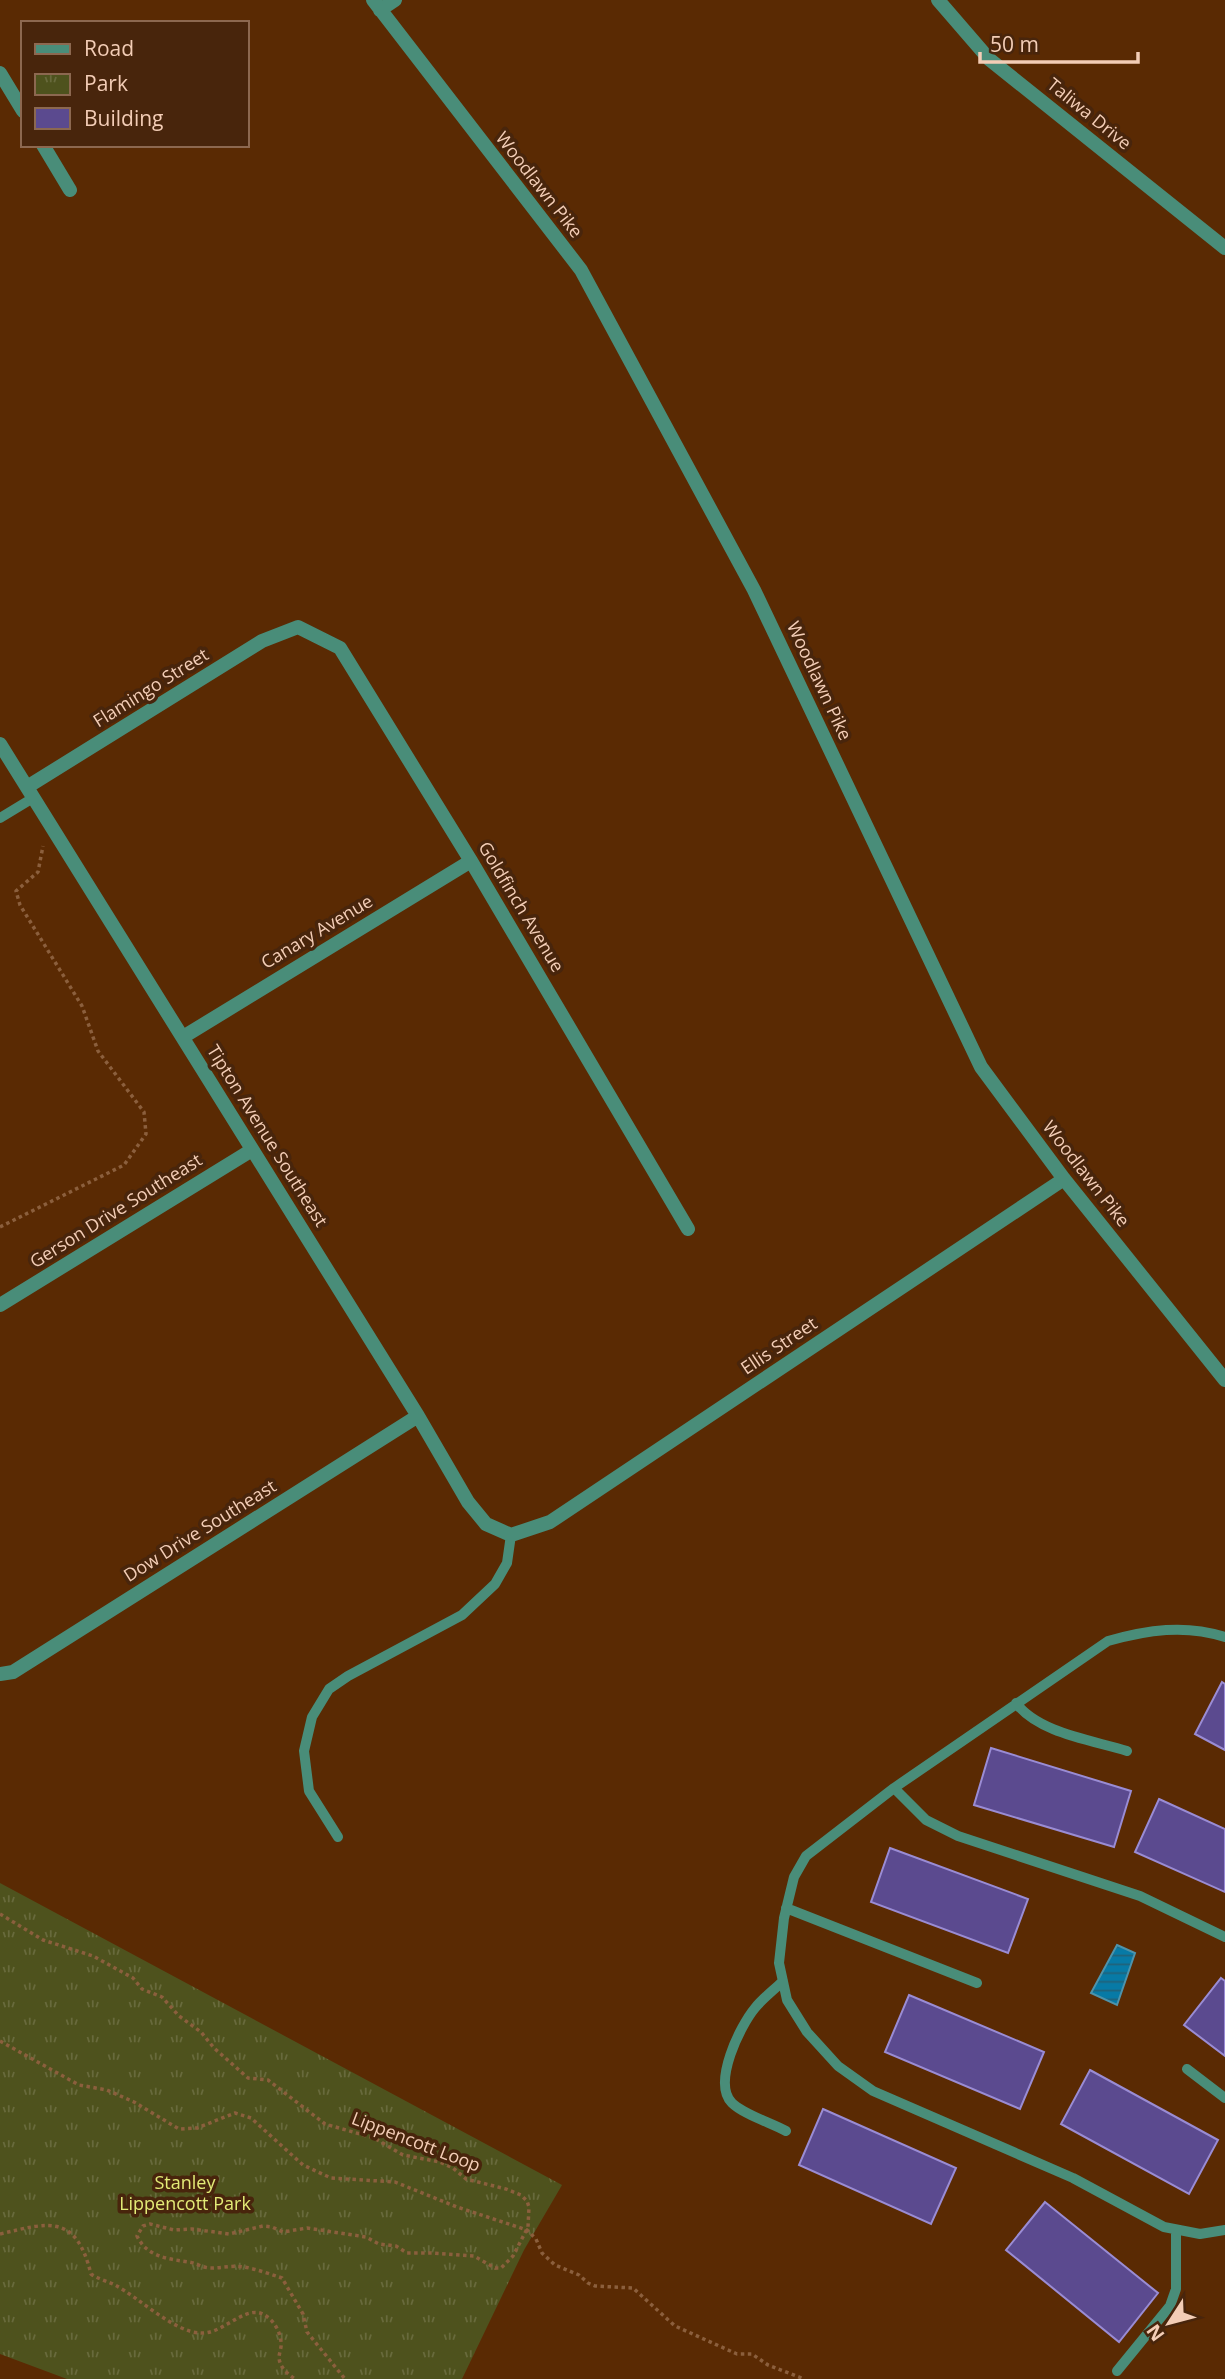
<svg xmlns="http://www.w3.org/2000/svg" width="1225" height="2379" font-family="'Open Sans',sans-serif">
<defs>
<pattern id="park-tufts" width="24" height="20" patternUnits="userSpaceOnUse" patternTransform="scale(1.75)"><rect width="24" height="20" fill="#4e521d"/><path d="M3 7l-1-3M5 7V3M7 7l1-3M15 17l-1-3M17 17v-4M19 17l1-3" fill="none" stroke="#686a3c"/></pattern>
<pattern id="water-rules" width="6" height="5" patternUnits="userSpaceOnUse" patternTransform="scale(1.75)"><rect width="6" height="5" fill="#077aa6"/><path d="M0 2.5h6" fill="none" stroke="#21627a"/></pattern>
</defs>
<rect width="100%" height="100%" fill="#5a2a03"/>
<path fill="url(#park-tufts)" d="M0,1883L562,2185L524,2250L462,2379H67L0,2354Z"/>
<path fill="url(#water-rules)" stroke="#4e93ab" stroke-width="2" d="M1117,1945L1135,1953L1117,2005L1091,1993Z"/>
<path fill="#5b4a8f" stroke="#9a8cd4" stroke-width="2" d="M1222,1682L1225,1684V1750L1195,1734Z
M991,1748L1131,1791L1114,1847L974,1805Z
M1159,1799L1225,1829V1892L1135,1852Z
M890,1848L1028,1899L1008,1953L871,1902Z
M1221,1978L1225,1981V2056L1184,2025Z
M909,1995L1044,2052L1020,2109L885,2052Z
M1090,2070L1218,2140L1189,2194L1061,2124Z
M823,2109L956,2168L931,2224L799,2165Z
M1045,2202L1158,2293L1119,2342L1006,2250Z"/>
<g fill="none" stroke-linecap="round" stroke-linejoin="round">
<path stroke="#8b5f3d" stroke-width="3.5" stroke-dasharray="3.5 3.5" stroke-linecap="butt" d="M0,1227L124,1165L146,1134L144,1112L98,1051L82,1006L20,905L16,891L38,872L43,846
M0,1914L43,1940L93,1956L133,1978L142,1989L162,1997L179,2016L201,2032L214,2048L248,2078L268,2080L325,2124L374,2138L403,2155L440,2162L453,2168L466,2179L506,2189L521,2195L527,2201L529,2207L528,2227L513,2256L501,2268H495L474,2256L432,2253H407L396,2246L379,2244L366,2237L307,2228L283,2232L272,2227L263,2226L229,2234L192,2229L174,2230L150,2224L143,2226L137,2236C147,2257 168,2259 189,2262C196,2263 203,2268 211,2268C222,2268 232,2265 244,2267C256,2269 270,2274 282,2278L303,2314L307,2332L345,2379
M0,2041L79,2085L107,2090L134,2102L179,2129L197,2128L235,2113L251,2118L303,2165L331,2178L395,2182L457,2207L527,2230L536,2239L542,2253L555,2265L579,2275L588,2283L595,2286L633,2288L675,2326L737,2354H752L768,2365L804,2379
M0,2234C50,2222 76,2214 91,2274C98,2279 107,2281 115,2285C138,2297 174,2332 200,2333C221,2335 242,2308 260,2313C272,2317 280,2330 281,2342C282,2347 279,2353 279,2358C280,2368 288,2374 295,2379"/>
<path stroke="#498d79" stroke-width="10" d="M0,818L33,798
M1225,1637C1185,1624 1147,1630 1108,1641L894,1788L806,1856L794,1877L784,1918L779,1963L787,2000L807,2032L838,2066L873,2091L1073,2178L1164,2227L1200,2234L1225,2230
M1016,1703C1038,1733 1092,1740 1127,1751
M894,1788L926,1820L958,1836L1140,1896L1225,1937
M338,1837L309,1791L304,1751L312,1717L329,1689L348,1676L462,1615L495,1584L507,1563L511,1535
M786,1908L977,1983
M783,1981C774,1990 763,1998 755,2008C740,2026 712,2083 732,2103C743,2114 771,2123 786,2131
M1187,2069L1225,2098
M1117,2371L1170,2306L1176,2289V2230"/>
<path stroke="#498d79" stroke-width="14" d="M373,0L581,270L754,590L981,1067L1064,1179L1225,1380
M938,0L989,59L1225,248
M380,10L395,0
M0,73L23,111
M43,145L70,190
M0,744L418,1416L468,1502L486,1524L511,1535L550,1522L1064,1179
M27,787L262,641L298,627L340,648L471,861L688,1229
M183,1037L471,861
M0,1305L252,1150
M0,1674L13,1672L418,1416"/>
</g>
<g text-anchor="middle" stroke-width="7" stroke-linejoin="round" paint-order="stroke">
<g font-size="18" fill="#f3cdb6" stroke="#48250c">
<text transform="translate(1089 114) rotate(39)" y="6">Taliwa Drive</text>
<text transform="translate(539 185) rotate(52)" y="6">Woodlawn Pike</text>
<text transform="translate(819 681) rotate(65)" y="6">Woodlawn Pike</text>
<text transform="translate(151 688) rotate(-32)" y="6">Flamingo Street</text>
<text transform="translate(521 907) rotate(59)" y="6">Goldfinch Avenue</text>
<text transform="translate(317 932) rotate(-31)" y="6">Canary Avenue</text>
<text transform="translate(267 1136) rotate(58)" y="6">Tipton Avenue Southeast</text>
<text transform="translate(1086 1174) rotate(52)" y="6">Woodlawn Pike</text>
<text transform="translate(116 1211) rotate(-32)" y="6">Gerson Drive Southeast</text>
<text transform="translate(779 1346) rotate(-34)" y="6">Ellis Street</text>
<text transform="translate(200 1531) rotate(-32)" y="6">Dow Drive Southeast</text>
<text transform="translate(416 2142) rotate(21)" y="6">Lippencott Loop</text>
</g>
<g font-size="18" fill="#e3eb77" stroke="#48250c">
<text x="185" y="2189">Stanley<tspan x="185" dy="21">Lippencott Park</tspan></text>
</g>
</g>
<rect x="21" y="21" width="228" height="126" fill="#48250c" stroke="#8c6850" stroke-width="2"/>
<rect x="35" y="44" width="35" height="10" fill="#498d79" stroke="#8c6850" stroke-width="2"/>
<text x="84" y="56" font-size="21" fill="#f3cdb6">Road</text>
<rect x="35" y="74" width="35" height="21" fill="url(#park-tufts)" stroke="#8c6850" stroke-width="2"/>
<text x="84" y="91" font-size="21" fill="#f3cdb6">Park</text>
<rect x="35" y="108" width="35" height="21" fill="#5b4a8f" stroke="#8c6850" stroke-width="2"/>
<text x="84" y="126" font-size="21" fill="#f3cdb6">Building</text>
<g transform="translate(1169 2323) rotate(234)" stroke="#48250c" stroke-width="5" paint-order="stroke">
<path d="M0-5L12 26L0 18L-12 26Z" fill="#f3cdb6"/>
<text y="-10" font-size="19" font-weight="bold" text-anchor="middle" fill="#f3cdb6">N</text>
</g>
<path d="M980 52v10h158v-10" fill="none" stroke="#f3cdb6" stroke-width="3.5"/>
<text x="990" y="52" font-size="21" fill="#f3cdb6" stroke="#48250c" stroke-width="5" paint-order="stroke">50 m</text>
</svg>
